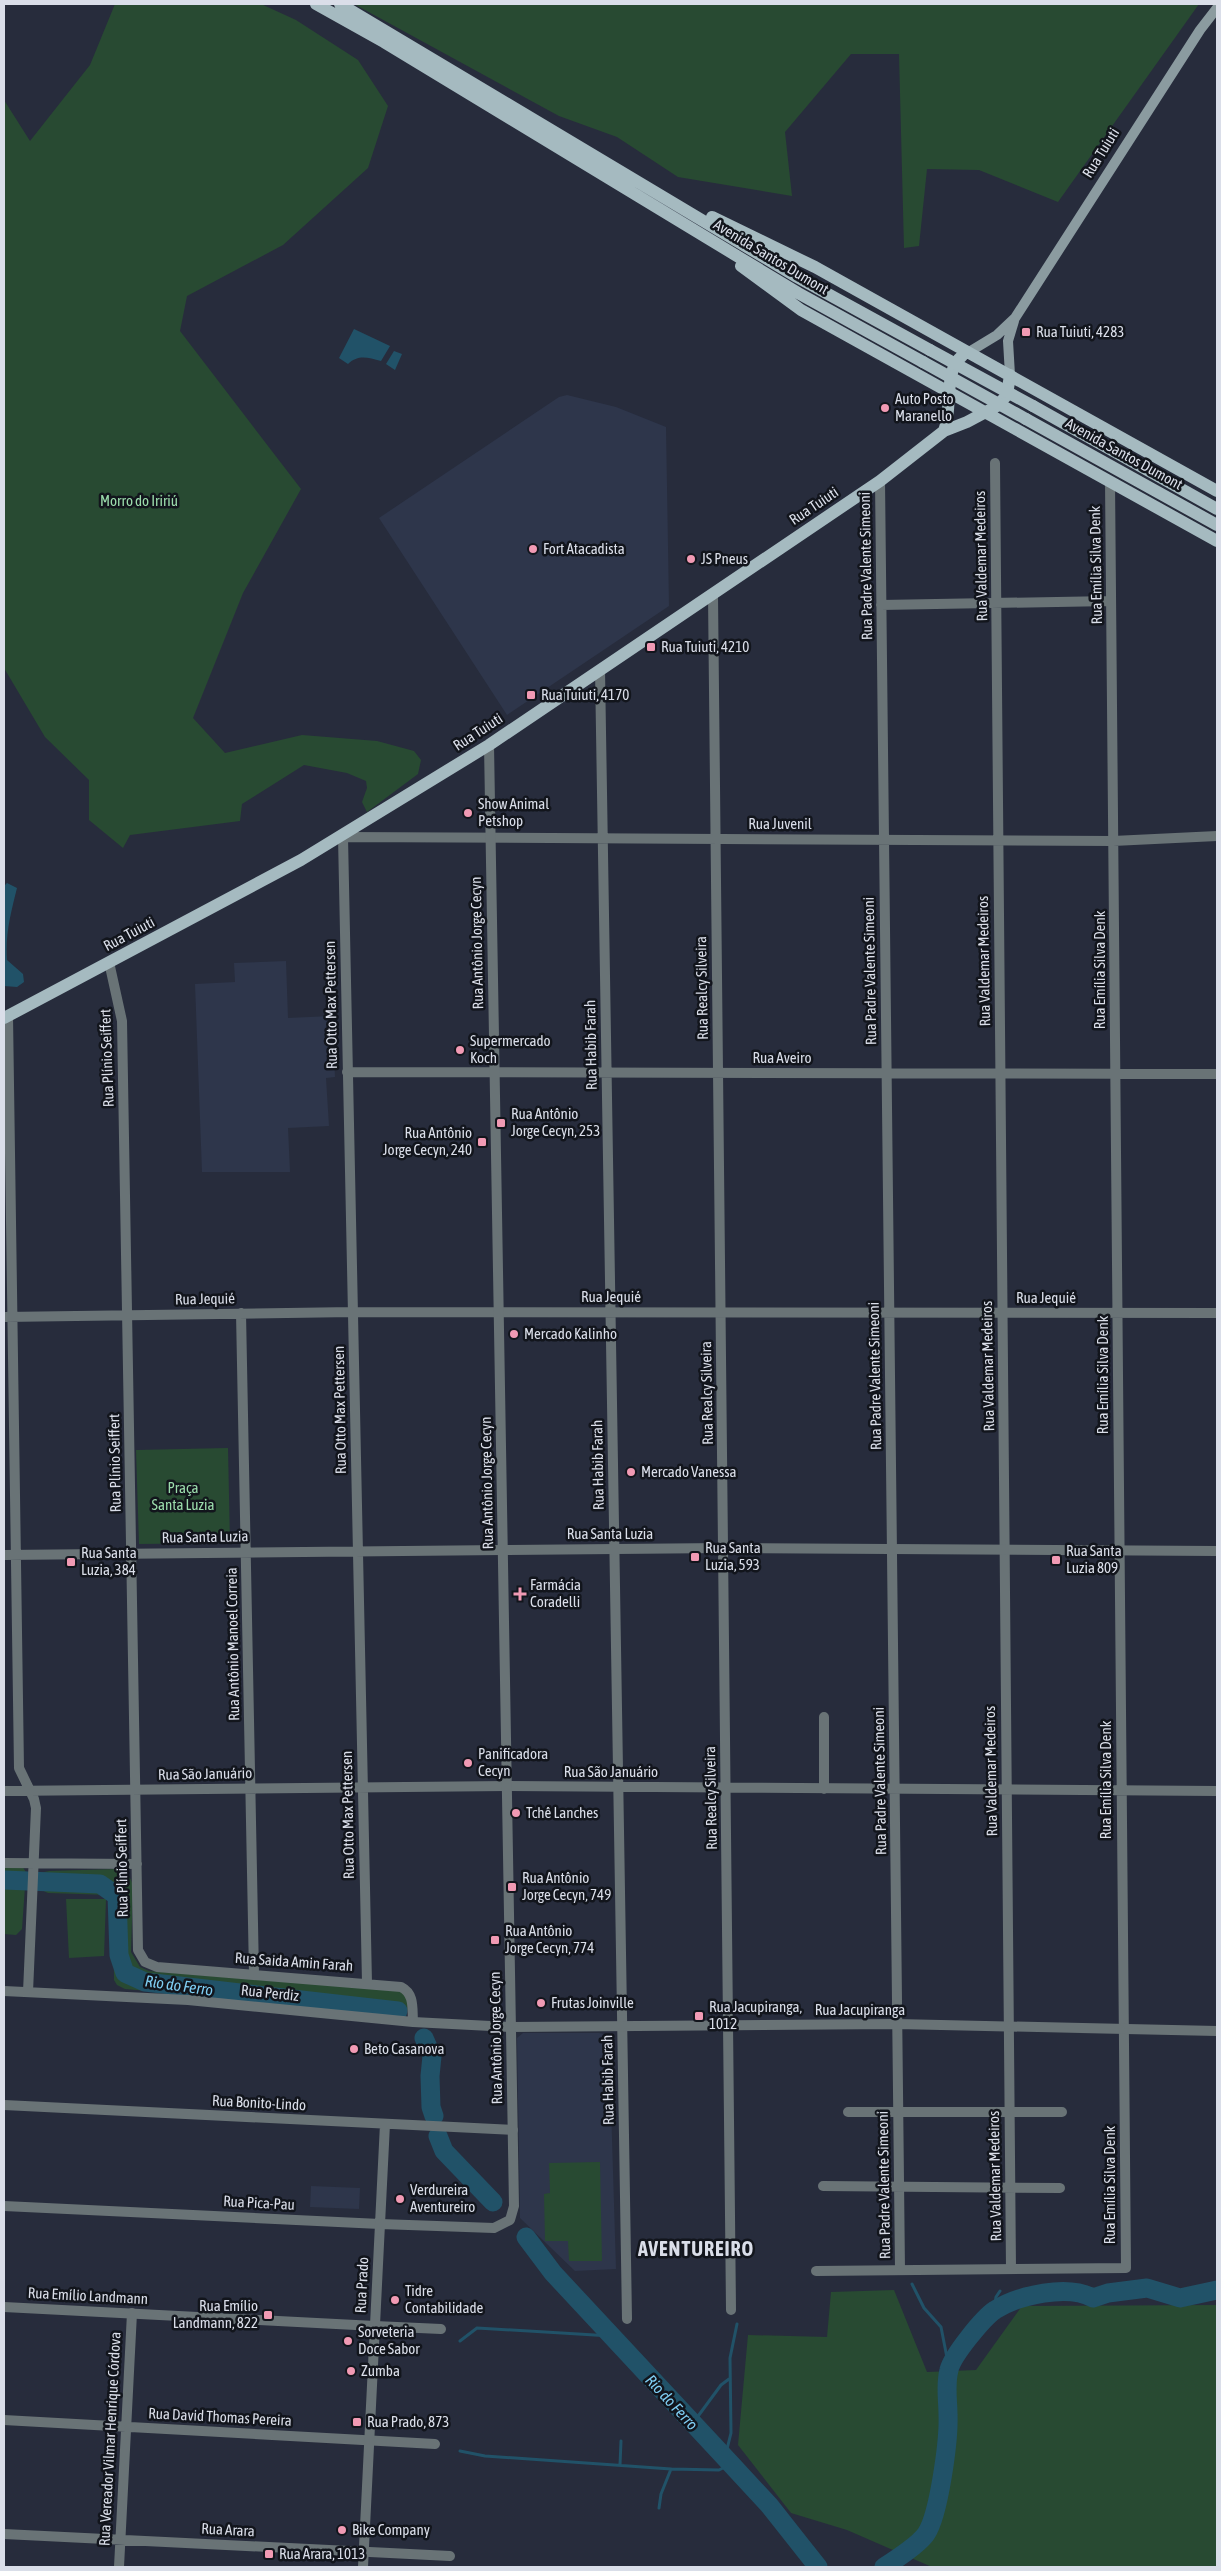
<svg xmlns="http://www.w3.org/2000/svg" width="1221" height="2571" font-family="'Asap Condensed',sans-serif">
<rect width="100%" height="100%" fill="#272c3c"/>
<path fill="#2e364b" d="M567,395L616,407L666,427L669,606L507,715L379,518L559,397Z
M286,961L288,1018L332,1016L335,1077L326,1078L329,1126L288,1128L290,1172H202L195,984L235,982L234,963Z
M523,2033H599L604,2034L609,2041L616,2269L575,2271L520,2218L517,2038Z
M311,2186L360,2188L359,2209L310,2207Z"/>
<path fill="#284a32" d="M115,4H261L296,20L358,60L388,106L368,168L283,245L187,296L180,331L301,489L243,593L193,718L225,753L302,735L377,741L414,751L421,760L418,774L367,812L362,802L367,788L366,781L347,773L304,765L242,804L240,821L130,835L123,848L89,820V780L45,737L4,668V100L30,141L90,65Z
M354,4H1199L1058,202L979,170L927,169L919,246L904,248L899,54H851L785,132L792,196L678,177L617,137L559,116Z
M228,1448L230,1543L139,1544L136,1450Z
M4,1866H22L26,1872L22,1929L16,1935L4,1934Z
M116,1869C127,1872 131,1876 133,1887L131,1952L140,1967L149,1971L401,1991L407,1997L408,2010L404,2013L125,1989L117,1985L114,1980L113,1898L109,1895L48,1893L39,1889L37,1881L40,1873L49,1871Z
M66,1899H106L104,1956L69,1958Z
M600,2162L602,2261H569L568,2241H545L544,2194L550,2193L549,2163Z
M894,2290L927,2372L976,2370L1022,2306L1217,2305V2567H932L847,2530L791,2513L738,2445L748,2335L827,2337L831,2292Z"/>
<path fill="#215268" d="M354,329L390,346L381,361C368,358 359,354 348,364L339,358Z
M394,351L402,354L395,370L386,364Z
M7,883L17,888C11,912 5,935 7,960L23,974L24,982L17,987L4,986V886Z"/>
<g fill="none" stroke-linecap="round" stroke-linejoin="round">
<path stroke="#215268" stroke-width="3" d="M912,2284L924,2308L941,2327L949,2368
M994,2311L996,2297L1000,2291
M460,2341L477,2328L611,2336
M693,2423L721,2385L729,2379
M460,2451L485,2456L671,2469L719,2470L731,2464
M725,2457L731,2433L730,2358L737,2324
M620,2465L621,2441
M659,2508L661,2494L671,2469"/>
<path stroke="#215268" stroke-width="19" d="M4,1880L100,1884L117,1896L119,1955L125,1973L145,1982L398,2011
M424,2038L432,2056L430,2076L431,2107L434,2116
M438,2136L444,2151L493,2202
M526,2237L553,2273L731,2464L769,2505L818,2567
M884,2567C895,2560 918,2545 926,2534C939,2515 949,2440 948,2415C948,2400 945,2385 949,2370C952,2356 983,2318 995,2310C1019,2295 1068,2284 1093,2298L1108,2293L1147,2288L1180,2298L1217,2290"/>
<path stroke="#697376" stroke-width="10" d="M995,463L1011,2269
M880,481L900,2270
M713,595L731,2310
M881,605L1111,601
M600,670L627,2319
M109,962L122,1021L138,1950L145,1962L157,1967L401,1987C415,1994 412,2009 413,2022
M8,1016L19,1768L34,1799L36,1808L28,1992
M347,1072L1217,1074
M241,1313L254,1974
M4,1317L353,1312L1217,1313
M4,1555L503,1550
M824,1789V1717
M4,1791L507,1786L1217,1791
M4,1863L137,1864
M367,1983L343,837L1113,841L1217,836
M4,1991L188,2000L413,2022L511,2027
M4,2105L513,2130
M848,2112H1062
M823,2186L1060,2188
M4,2206L380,2224L385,2124
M816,2271L1126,2268L1110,481
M375,2326L441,2329
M4,2420L435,2444
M4,2534L450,2556
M119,2567L132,2313"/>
<path stroke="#697376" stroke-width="10" d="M503,1550L723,1548L1217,1551
M511,2027L897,2024L1217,2031
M4,2307L375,2326
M363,2567L380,2224L494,2228L510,2220L514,2206L489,745"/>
<path stroke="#8b9ba0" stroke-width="10" d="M969,352L997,335L1015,318L1200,30L1217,8
M1010,375L1008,341L1014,321"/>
<path stroke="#a5bac0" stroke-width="12" d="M316,4L384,42L798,293L923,362
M340,4L797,277L930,350
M712,217L815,267L1217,491
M741,266L801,310L1217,541
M1033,406L1217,509
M1026,419L1217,525
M944,431C953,408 943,371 962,356
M4,1018L301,860L489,745L880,481L944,431L967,422L997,406L1007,395L1010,375"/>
<path stroke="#a5bac0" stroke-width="12" d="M930,350L1033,406
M923,362L1026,419"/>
</g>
<g fill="#f19ab4" stroke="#12151c" stroke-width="2">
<rect x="1021" y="327" width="10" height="10" rx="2.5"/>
<circle cx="885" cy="408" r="5"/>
<circle cx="533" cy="549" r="5"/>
<circle cx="691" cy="559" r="5"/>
<rect x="646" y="642" width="10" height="10" rx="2.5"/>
<rect x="526" y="690" width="10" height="10" rx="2.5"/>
<circle cx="468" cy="813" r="5"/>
<circle cx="460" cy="1050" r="5"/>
<rect x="496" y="1118" width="10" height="10" rx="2.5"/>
<rect x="477" y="1137" width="10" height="10" rx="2.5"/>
<circle cx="514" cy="1334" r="5"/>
<circle cx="631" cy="1472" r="5"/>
<rect x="690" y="1552" width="10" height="10" rx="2.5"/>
<rect x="1051" y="1555" width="10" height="10" rx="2.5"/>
<rect x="66" y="1557" width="10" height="10" rx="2.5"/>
<path d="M517.5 1586.5h5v5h5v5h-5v5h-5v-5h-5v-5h5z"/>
<circle cx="468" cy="1763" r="5"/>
<circle cx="516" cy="1813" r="5"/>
<rect x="507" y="1882" width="10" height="10" rx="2.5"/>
<rect x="490" y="1935" width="10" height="10" rx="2.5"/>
<circle cx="541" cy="2003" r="5"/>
<rect x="694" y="2011" width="10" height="10" rx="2.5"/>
<circle cx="354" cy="2049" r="5"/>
<circle cx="400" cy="2199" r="5"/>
<circle cx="395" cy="2300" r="5"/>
<rect x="263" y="2310" width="10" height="10" rx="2.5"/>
<circle cx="348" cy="2341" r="5"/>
<circle cx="351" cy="2371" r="5"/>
<rect x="352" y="2417" width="10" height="10" rx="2.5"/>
<circle cx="342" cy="2530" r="5"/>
<rect x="264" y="2549" width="10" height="10" rx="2.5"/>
</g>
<g text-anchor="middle" stroke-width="5" stroke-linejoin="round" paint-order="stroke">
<g font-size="15" fill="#dadee9" stroke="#12151c">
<text transform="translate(1101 153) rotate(-58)" y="5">Rua Tuiuti</text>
<text transform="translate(771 257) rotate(31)" y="5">Avenida Santos Dumont</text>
<text transform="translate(1124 454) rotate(29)" y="5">Avenida Santos Dumont</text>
<text transform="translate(814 506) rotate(-34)" y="5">Rua Tuiuti</text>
<text transform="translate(981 556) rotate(-91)" y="5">Rua Valdemar Medeiros</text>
<text transform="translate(1096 565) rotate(-91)" y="5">Rua Emília Silva Denk</text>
<text transform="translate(866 566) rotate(-91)" y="5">Rua Padre Valente Simeoni</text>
<text transform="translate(478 732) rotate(-33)" y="5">Rua Tuiuti</text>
<text x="780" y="829">Rua Juvenil</text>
<text transform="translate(129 934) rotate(-28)" y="5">Rua Tuiuti</text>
<text transform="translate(477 943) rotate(-91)" y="5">Rua Antônio Jorge Cecyn</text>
<text transform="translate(984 961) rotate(-91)" y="5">Rua Valdemar Medeiros</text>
<text transform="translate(1100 970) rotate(-90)" y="5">Rua Emília Silva Denk</text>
<text transform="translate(870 971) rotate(-91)" y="5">Rua Padre Valente Simeoni</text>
<text transform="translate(702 988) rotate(-91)" y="5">Rua Realcy Silveira</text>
<text transform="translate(331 1005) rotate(-91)" y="5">Rua Otto Max Pettersen</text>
<text transform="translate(591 1045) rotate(-91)" y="5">Rua Habib Farah</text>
<text transform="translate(107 1058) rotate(-92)" y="5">Rua Plínio Seiffert</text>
<text x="782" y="1063">Rua Aveiro</text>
<text x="611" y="1302">Rua Jequié</text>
<text x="1046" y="1303">Rua Jequié</text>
<text transform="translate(205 1299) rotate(-1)" y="5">Rua Jequié</text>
<text transform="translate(988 1366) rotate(-91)" y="5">Rua Valdemar Medeiros</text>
<text transform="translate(1103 1375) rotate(-90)" y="5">Rua Emília Silva Denk</text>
<text transform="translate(875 1376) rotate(-91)" y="5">Rua Padre Valente Simeoni</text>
<text transform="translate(707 1393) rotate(-91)" y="5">Rua Realcy Silveira</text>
<text transform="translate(340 1410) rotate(-91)" y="5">Rua Otto Max Pettersen</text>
<text transform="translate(115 1463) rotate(-91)" y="5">Rua Plínio Seiffert</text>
<text transform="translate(598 1465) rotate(-91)" y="5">Rua Habib Farah</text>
<text transform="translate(487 1483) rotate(-91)" y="5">Rua Antônio Jorge Cecyn</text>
<text x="610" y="1539">Rua Santa Luzia</text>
<text transform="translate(205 1537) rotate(-1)" y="5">Rua Santa Luzia</text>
<text transform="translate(233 1644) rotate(-91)" y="5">Rua Antônio Manoel Correia</text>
<text transform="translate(991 1771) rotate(-91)" y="5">Rua Valdemar Medeiros</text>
<text x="611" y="1777">Rua São Januário</text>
<text transform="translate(205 1774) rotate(-1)" y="5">Rua São Januário</text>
<text transform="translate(1106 1780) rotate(-90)" y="5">Rua Emília Silva Denk</text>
<text transform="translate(880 1781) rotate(-91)" y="5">Rua Padre Valente Simeoni</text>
<text transform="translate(711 1798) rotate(-91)" y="5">Rua Realcy Silveira</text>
<text transform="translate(348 1815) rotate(-91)" y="5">Rua Otto Max Pettersen</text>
<text transform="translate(122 1868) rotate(-91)" y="5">Rua Plínio Seiffert</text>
<text transform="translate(294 1962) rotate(4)" y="5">Rua Saida Amin Farah</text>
<text transform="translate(270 1993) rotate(6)" y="5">Rua Perdiz</text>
<text x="860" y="2015">Rua Jacupiranga</text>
<text transform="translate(496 2038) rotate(-91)" y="5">Rua Antônio Jorge Cecyn</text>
<text transform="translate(608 2080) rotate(-91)" y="5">Rua Habib Farah</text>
<text transform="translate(259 2103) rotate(3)" y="5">Rua Bonito-Lindo</text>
<text transform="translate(995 2176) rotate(-91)" y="5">Rua Valdemar Medeiros</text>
<text transform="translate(884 2185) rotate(-91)" y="5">Rua Padre Valente Simeoni</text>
<text transform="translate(1110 2185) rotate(-90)" y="5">Rua Emília Silva Denk</text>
<text transform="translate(259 2203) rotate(3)" y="5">Rua Pica-Pau</text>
<text transform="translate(362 2285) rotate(-87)" y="5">Rua Prado</text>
<text transform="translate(88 2296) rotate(3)" y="5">Rua Emílio Landmann</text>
<text transform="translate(220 2417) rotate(3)" y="5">Rua David Thomas Pereira</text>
<text transform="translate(110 2439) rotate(-87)" y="5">Rua Vereador Vilmar Henrique Córdova</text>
<text transform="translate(228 2530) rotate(3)" y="5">Rua Arara</text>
</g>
<g font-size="15" fill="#dadee9" stroke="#12151c" text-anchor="start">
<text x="1036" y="337">Rua Tuiuti, 4283</text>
<text x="895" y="404">Auto Posto<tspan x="895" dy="17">Maranello</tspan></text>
<text x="543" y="554">Fort Atacadista</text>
<text x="701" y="564">JS Pneus</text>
<text x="661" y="652">Rua Tuiuti, 4210</text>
<text x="541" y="700">Rua Tuiuti, 4170</text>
<text x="478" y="809">Show Animal<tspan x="478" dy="17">Petshop</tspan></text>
<text x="470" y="1046">Supermercado<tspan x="470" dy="17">Koch</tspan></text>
<text x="511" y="1119">Rua Antônio<tspan x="511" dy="17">Jorge Cecyn, 253</tspan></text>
<text x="472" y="1138" text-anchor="end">Rua Antônio<tspan x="472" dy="17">Jorge Cecyn, 240</tspan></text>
<text x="524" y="1339">Mercado Kalinho</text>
<text x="641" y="1477">Mercado Vanessa</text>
<text x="705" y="1553">Rua Santa<tspan x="705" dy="17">Luzia, 593</tspan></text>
<text x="1066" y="1556">Rua Santa<tspan x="1066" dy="17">Luzia 809</tspan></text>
<text x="81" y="1558">Rua Santa<tspan x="81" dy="17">Luzia, 384</tspan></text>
<text x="530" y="1590">Farmácia<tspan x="530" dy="17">Coradelli</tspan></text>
<text x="478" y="1759">Panificadora<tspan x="478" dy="17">Cecyn</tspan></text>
<text x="526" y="1818">Tchê Lanches</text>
<text x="522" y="1883">Rua Antônio<tspan x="522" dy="17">Jorge Cecyn, 749</tspan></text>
<text x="505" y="1936">Rua Antônio<tspan x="505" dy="17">Jorge Cecyn, 774</tspan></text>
<text x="551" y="2008">Frutas Joinville</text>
<text x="709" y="2012">Rua Jacupiranga,<tspan x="709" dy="17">1012</tspan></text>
<text x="364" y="2054">Beto Casanova</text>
<text x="410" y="2195">Verdureira<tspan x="410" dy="17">Aventureiro</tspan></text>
<text x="405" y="2296">Tidre<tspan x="405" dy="17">Contabilidade</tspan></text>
<text x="258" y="2311" text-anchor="end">Rua Emílio<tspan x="258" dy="17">Landmann, 822</tspan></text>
<text x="358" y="2337">Sorveteria<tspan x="358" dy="17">Doce Sabor</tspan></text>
<text x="361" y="2376">Zumba</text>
<text x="367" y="2427">Rua Prado, 873</text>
<text x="352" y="2535">Bike Company</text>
<text x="279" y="2559">Rua Arara, 1013</text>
</g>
<g font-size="15" fill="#9bdcac" stroke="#12151c">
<text x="139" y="506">Morro do Iririú</text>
<text x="183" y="1493">Praça<tspan x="183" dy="17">Santa Luzia</tspan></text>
</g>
<g font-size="16" font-style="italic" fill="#7fcef3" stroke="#12151c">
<text transform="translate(179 1985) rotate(8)" y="6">Rio do Ferro</text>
<text transform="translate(672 2402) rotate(47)" y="6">Rio do Ferro</text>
</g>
<g font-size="20" font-weight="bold" letter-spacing="1" fill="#dadee9" stroke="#12151c">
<text x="696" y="2256">AVENTUREIRO</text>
</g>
</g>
<rect width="1221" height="2571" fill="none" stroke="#dadee9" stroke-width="10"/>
</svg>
